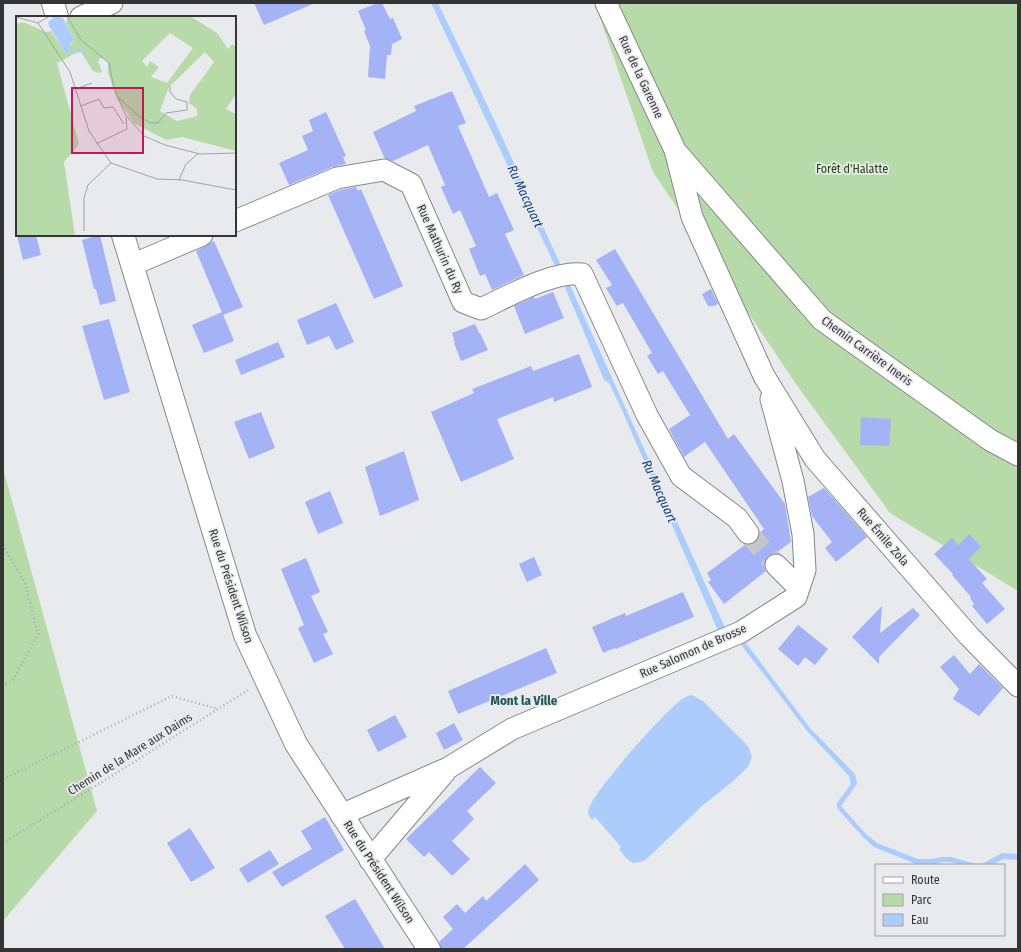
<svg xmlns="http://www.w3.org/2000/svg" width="1021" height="952" font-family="'Fira Sans Condensed',sans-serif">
<rect width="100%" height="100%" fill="#e9eaee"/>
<path fill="#b7dba8" d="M595,3H1018V591L890,513L796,384L653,172Z
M3,468L97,811L3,921Z"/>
<path fill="#accdfb" d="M431,3H438L491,113L569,283L727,632L719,633L621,408L609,383L604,380L565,287Z
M743,639L810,728L855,774L857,784L841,806L867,835L877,843L918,859H932L941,857H951L976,864H982L1002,853L1018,854V860L1003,859L993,865H960L950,862H942L933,865L916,864L874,847L863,837L837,808V803L851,784L849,776L807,731L739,642Z
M692,695L703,701L743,741L749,748L752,757L748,767L731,783L702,806L653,853L644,861L633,863L626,858L619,849L621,847L595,817L592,820C590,817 588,815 588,811C590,795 665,711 681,700C685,697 688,696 692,695Z"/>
<path fill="#a4b2f6" d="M254,3H315L264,25Z
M377,3H382L390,19L393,18L402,39L392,44L391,55H387L385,79L368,77L370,46L364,31L366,30L358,11Z
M452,91L466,123L458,126L489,197L497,193L514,230L505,234L524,275L492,290L485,274L480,276L469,249L476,246L460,210L453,214L441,187L445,185L428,145L393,161L385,159L373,132L416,111L414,106Z
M326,112L346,156L343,157L346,164L332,167L289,185L279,163L308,150L302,136L313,131L309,120Z
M356,187L358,191L361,189L403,286L374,299L328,195L340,190Z
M17,235H36L41,255L23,260Z
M100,235L116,301L100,305L96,289H94L82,240Z
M214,241L243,307L223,315L196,251Z
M615,249L728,439L734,434L785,504L791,542L776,553L773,554L768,556L762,564L766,571L724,604L708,582L711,580L707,573L746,544L750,545L755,542L759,538L760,533L764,529L705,442L684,457L669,429L690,415L663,371L658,374L647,356L652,353L623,303L617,306L606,288L612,285L596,260Z
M711,289L718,304L714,306H708L702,294Z
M553,292L564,318L525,334L514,306L534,297L535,299Z
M336,303L354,342L336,350L329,336L307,345L297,320Z
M222,312L234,341L204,353L192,325Z
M109,319L130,392L104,400L82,326Z
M475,324L479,333H480L488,350L461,361L454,343H455L452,333Z
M278,342L285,357L241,375L235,360Z
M579,354L592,387L554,402L553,397L497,419L514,459L461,482L431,412L474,393L472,389L531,366L533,371Z
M261,412L275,448L249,459L234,422Z
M861,417L891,419L889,446L860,445Z
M404,451L419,500L380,516L365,467Z
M824,488L867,537L836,562L825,548L832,542L812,516L808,497Z
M330,491L343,523L318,534L305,502Z
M969,534L981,547L969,559L987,579L982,583L1005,609L987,624L972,606L974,604L970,598L971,597L952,575L953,574L934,554L952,538L958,545Z
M534,557L542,575L527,582L519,564Z
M306,558L320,592L311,596L328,632L323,634L333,654L314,663L298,628L304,625L281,569Z
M683,592L694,617L616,649L615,648L603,653L592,627L625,613L626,616Z
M882,606L880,633L913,608L920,615L879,657V664L852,637Z
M798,625L828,649L815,665L805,657L798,666L778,649Z
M546,648L557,673L458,714L448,691Z
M954,655L970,674L979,664L1003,688L979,716L953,699L959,689L940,667Z
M395,715L407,737L378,752L367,730Z
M454,723L463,740L444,750L436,733Z
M480,767L496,783L467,811L474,819L452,841L470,859L452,876L429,852L424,857L406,839Z
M325,817L344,850L282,887L272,872L312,849L301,831Z
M190,828L215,868L191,882L167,843Z
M270,850L279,864L248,883L239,869Z
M525,864L539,880L463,949H441L439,942L453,929L443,917L457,904L465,913L483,896L486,901Z
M355,899L385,949H345L325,916Z"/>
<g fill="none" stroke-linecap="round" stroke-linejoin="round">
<path stroke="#c5c6c9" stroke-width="21" stroke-dasharray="21 10" stroke-linecap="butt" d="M748,533L776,565"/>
<defs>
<path id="minor" d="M606,3L675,150L692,217L764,376L815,459L969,636L1018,686
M81,17L112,3
M678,154L822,320L990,440L1018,455
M235,221L337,178L384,170L411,184L463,302L481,309C509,296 552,271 582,274L647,415L681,476L737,518L748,533
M132,265L202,235
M776,565L799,588
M341,815L448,768L512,729L741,632L796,597L805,570L803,534L793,481L771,399
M370,860L445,772"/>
<path id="tertiary" d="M53,3L57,17
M123,235L245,635L296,744L429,949"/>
</defs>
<use href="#minor" stroke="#87888b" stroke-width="23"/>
<use href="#tertiary" stroke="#87888b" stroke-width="24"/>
<path stroke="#aaabae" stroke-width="2.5" stroke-dasharray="1 3" stroke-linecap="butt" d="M3,545L25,583L38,634L13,680L3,685
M3,778L12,775L172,696L218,709
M3,843L123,769L248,690"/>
<use href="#minor" stroke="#fff" stroke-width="21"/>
<use href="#tertiary" stroke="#fff" stroke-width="22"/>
</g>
<g text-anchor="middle" stroke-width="3.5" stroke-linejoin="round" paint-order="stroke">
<g font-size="12" fill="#353536" stroke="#e9eaee">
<text transform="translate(641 77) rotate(65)" y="4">Rue de la Garenne</text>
<text transform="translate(440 249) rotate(66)" y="4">Rue Mathurin du Ry</text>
<text transform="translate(867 351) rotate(36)" y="4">Chemin Carrière Ineris</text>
<text transform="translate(883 537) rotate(49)" y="4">Rue Émile Zola</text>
<text transform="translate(231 586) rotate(72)" y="4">Rue du Président Wilson</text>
<text transform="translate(693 651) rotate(-24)" y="4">Rue Salomon de Brosse</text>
<text transform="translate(130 754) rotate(-32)" y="4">Chemin de la Mare aux Daims</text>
<text transform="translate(379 872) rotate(57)" y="4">Rue du Président Wilson</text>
</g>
<g font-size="12" fill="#20430c" stroke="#e9eaee">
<text x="852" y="173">Forêt d'Halatte</text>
</g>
<g font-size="13" font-style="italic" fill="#0b3f80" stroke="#e9eaee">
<text transform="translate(526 196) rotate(65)" y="5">Ru Macquart</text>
<text transform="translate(660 491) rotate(66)" y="5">Ru Macquart</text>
</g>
<g font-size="13" font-weight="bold" fill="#1b5651" stroke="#e9eaee">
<text x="524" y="705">Mont la Ville</text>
</g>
</g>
<g transform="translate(16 16)">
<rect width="220" height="220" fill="#e9eaee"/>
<path d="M52,0H174L201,17L212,33L216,28L220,30V78L210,93L220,98V135L166,121L150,124L118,107L101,83L92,57V46L86,41L82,45L86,56L83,57L77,55L65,36L60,37L41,47L63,128L48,146L59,220H0V8L7,6L30,16L35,15L49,36L58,24L50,7ZM154,17L177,32L151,67L135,61L143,51L134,45L131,51L126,45ZM189,36L198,46L174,79L173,87L181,93V100L161,105L144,95L153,71Z" fill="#b7dba8" fill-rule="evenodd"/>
<path d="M39,0L47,2L58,24L54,28V38L49,36L33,10L32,6Z" fill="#accdfb"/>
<path fill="none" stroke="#accdfb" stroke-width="2" d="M54,36L65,34L71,41"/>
<path fill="none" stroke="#a1a2a4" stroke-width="1" d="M51,0L64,23L93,47L98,72L109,98L128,120L149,129L184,138L220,137M0,1L22,7M22,7L54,56L73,115L95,147L141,163L166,164L220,174M22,7L34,0M60,73L76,67M103,82L125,102L135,107H142L150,97L171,94V86L160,83L154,76V70M65,90L83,83L88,92L97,91L108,108M80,128L111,113L110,101M163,164L170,148L183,137M68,215V182L72,169L95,147"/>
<path fill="#c2185b" fill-opacity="0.15" stroke="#c2185b" stroke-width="2" d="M56,72H127V137H56Z"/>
<rect width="220" height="220" fill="none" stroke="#353536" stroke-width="2"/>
</g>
<rect width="1021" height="952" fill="none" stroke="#353536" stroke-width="8"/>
<rect x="875" y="864" width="130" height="72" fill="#e9eaee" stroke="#a1a2a4"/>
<rect x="883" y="877" width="20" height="6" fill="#ffffff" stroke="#a1a2a4"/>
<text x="911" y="884" font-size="12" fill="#353536">Route</text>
<rect x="883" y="894" width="20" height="12" fill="#b7dba8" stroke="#a1a2a4"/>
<text x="911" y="904" font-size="12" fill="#353536">Parc</text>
<rect x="883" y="914" width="20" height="12" fill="#accdfb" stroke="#a1a2a4"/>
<text x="911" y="924" font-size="12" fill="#353536">Eau</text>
</svg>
